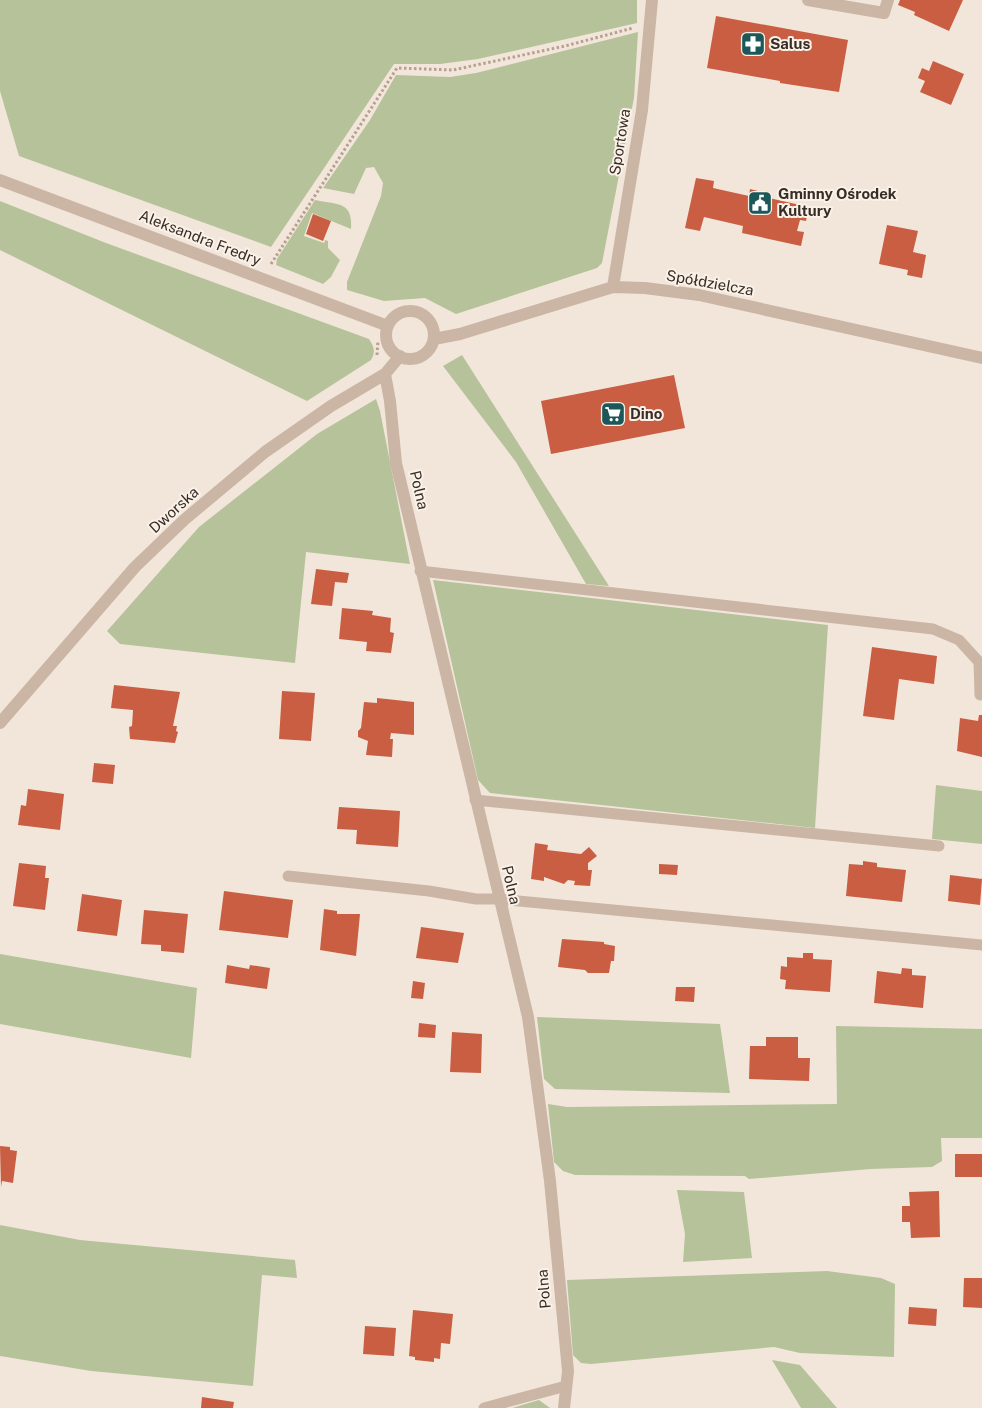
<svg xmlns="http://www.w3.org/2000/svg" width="982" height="1408" font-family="'Public Sans',sans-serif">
<rect width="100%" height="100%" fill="#f2e6db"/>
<path fill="#b6c29a" d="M0,0H637V23L478,59L440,64H394L271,247L19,156L0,91Z
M638,32L634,98L602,263L597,268L456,314L425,298L384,301L347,290V282L381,196L383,183L374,167L366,168L354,194L323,188L370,120L396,75L450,77L476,73Z
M315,200C338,205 353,201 351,229L312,213L304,236L324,243L325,240L328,241V248L340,260L331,277L323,284L276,265L277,259Z
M0,201L106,243L369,339C374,347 376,351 371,360L307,401L0,250Z
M462,355L609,586L586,584L516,462L443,366Z
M376,399L380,411L410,564L306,552L295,663L120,644L107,631L199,527L317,434Z
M433,580L828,625L815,828L490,793L478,780Z
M936,785L982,791V844L932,839Z
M0,954L197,988L191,1058L0,1024Z
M537,1017L720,1024L730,1093L555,1089L544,1079Z
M836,1026L982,1029V1138H941L942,1161L932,1167L871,1169L749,1179L745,1176L575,1175L563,1171L554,1162L548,1104L567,1107L837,1104Z
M677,1190L744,1192L752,1258L683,1262L685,1234Z
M0,1225L80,1240L295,1260L297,1278L262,1275L253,1386L91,1371L0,1356Z
M827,1271L881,1278L895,1284L894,1357L800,1353L774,1347L591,1364L581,1363L573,1355L567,1280Z
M772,1360L800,1365L837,1408H801Z
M539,1400L550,1408H512Z"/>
<path fill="#c95e42" d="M900,0H963L949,31L914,15L915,12L898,5Z
M716,16L848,40L839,92L780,83V81L707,68Z
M933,61L964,74L951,105L920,92L925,81L918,78L922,68L929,71Z
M696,178L714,181L713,188L749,196L750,189L770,194L769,198L809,207L806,221L800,220L797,231L804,232L801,246L742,233L743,226L704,217L700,231L685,228Z
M313,214L331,221L323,241L306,234Z
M887,225L918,231L913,252L926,255L922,278L907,275L908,270L879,264Z
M674,375L685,428L551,454L541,401Z
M316,569L349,573L347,583L335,582L332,606L311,604Z
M342,608L373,611L372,615L391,618L390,632L394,633L391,653L366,651L367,642L339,639Z
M872,647L937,656L934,684L899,679L894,720L863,716Z
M114,685L180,692L173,726H177L176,731L178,732L175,743L130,739L129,727L132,726L133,710L111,708Z
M282,691L315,693L311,741L279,739Z
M377,698L414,702V735L391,733L390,739H393L392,757L366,755L368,741L358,737V731L361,728L364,702L377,703Z
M979,715H982V757L957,751L960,718L978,721Z
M94,763L115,765L113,784L92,782Z
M28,789L64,794L60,830L18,825L21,805L26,806Z
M339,807L400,811L398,847L356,844L357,830L337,829Z
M535,843L548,845L547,850L581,854L589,847L597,856L588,863V870H592L590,886L574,885L575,881L568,880L564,884L544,877V881L531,879Z
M863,861L877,863V867L906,870L902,902L846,896L849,864L863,865Z
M19,863L46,866L45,878H49L45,910L13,906Z
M659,864L678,865L677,875L659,874Z
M950,875L982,879L980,905L948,901Z
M224,891L293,900L288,938L219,930Z
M82,894L122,900L117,936L77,931Z
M324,909L337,911V914H360L356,956L320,950Z
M144,910L188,914L184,953L161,951V945L141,944Z
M421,927L464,933L458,963L416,958Z
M562,939L604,942V944L615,946L614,961H611L609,973H588L585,970L558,967Z
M803,953H813V959L832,960L830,992L785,989L786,980L780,979L781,966L787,967V957L803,958Z
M227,965L249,969L250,965L270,968L267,989L225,983Z
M902,968L912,969V975L926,976L923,1008L874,1003L877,971L901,974Z
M413,981L425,983L423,999L411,998Z
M676,987H695L694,1002L675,1001Z
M419,1023L436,1025L435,1038L418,1037Z
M452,1032L482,1034L481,1073L450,1072Z
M766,1037H798V1058H810L809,1081L749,1079L750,1046H766Z
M0,1146L10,1147V1150L17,1151L13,1183L2,1181L1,1187Z
M955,1154H982V1177H955Z
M939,1191L940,1237L911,1238L910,1222H902V1206H910L909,1192Z
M964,1278H982V1308L963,1307Z
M909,1307L937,1309L936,1326L908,1324Z
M413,1310L453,1314L450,1344L441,1343L440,1359L434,1358V1362L415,1360V1357L409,1356Z
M365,1326L396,1328L394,1356L363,1354Z
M202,1397L234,1402L233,1408H201Z"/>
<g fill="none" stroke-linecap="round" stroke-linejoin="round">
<path stroke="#b7a090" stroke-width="3" stroke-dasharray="2.5 2.5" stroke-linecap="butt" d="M271,264L397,68L453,70L565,46L633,28
M377,355L378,341"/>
<path stroke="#cbb6a6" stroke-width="11" d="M420,571L933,629L959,640L979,662L980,695
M475,800L939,846
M288,876L429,891L476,899H498L982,945
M484,1408L566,1386"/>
<path stroke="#cbb6a6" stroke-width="12" d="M808,0L884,13L888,0
M0,180L388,326
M613,287L642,110L652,0
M386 335a24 24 0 1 1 48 0a24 24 0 1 1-48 0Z
M434,339L460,334L613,287L645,288L699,295L982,358
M385,374L390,401L396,463L528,1017L550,1181L568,1371L564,1408
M0,723L135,567L184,520L265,452L331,406L385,374L400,356"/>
</g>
<defs>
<symbol id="pharmacy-square" viewBox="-11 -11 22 22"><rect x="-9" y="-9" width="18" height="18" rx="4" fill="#1c5759" stroke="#faf1e7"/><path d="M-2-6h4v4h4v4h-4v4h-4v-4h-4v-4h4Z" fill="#fff"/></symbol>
<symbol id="civic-square" viewBox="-11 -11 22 22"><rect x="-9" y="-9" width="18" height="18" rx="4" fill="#1c5759" stroke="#faf1e7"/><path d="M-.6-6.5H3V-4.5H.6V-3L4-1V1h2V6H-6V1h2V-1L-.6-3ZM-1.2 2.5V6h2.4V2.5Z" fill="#fff"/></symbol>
<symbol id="supermarket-square" viewBox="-11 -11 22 22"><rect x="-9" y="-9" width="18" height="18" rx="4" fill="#1c5759" stroke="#faf1e7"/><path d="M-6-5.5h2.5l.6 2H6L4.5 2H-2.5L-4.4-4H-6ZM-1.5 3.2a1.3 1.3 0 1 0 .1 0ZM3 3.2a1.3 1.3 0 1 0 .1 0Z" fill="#fff"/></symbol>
</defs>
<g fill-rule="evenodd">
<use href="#pharmacy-square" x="739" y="30" width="28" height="28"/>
<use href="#civic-square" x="746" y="189" width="28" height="28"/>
<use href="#supermarket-square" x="599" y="400" width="28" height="28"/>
</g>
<g text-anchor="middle" stroke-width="4" stroke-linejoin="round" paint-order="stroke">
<g font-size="15" font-weight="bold" fill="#372c27" stroke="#faf1e7" text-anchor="start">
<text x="770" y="49">Salus</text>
<text x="778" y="199">Gminny Ośrodek<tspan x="778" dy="17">Kultury</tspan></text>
<text x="630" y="419">Dino</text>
</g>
<g font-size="15" fill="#372c27" stroke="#faf1e7">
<text transform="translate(620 142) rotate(-81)" y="5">Sportowa</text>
<text transform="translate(200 238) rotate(21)" y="5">Aleksandra Fredry</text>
<text transform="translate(710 283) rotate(10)" y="5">Spółdzielcza</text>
<text transform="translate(419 490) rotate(77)" y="5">Polna</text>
<text transform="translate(174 510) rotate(-42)" y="5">Dworska</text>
<text transform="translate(511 885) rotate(77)" y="5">Polna</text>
<text transform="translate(544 1289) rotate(-95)" y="5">Polna</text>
</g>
</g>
</svg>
